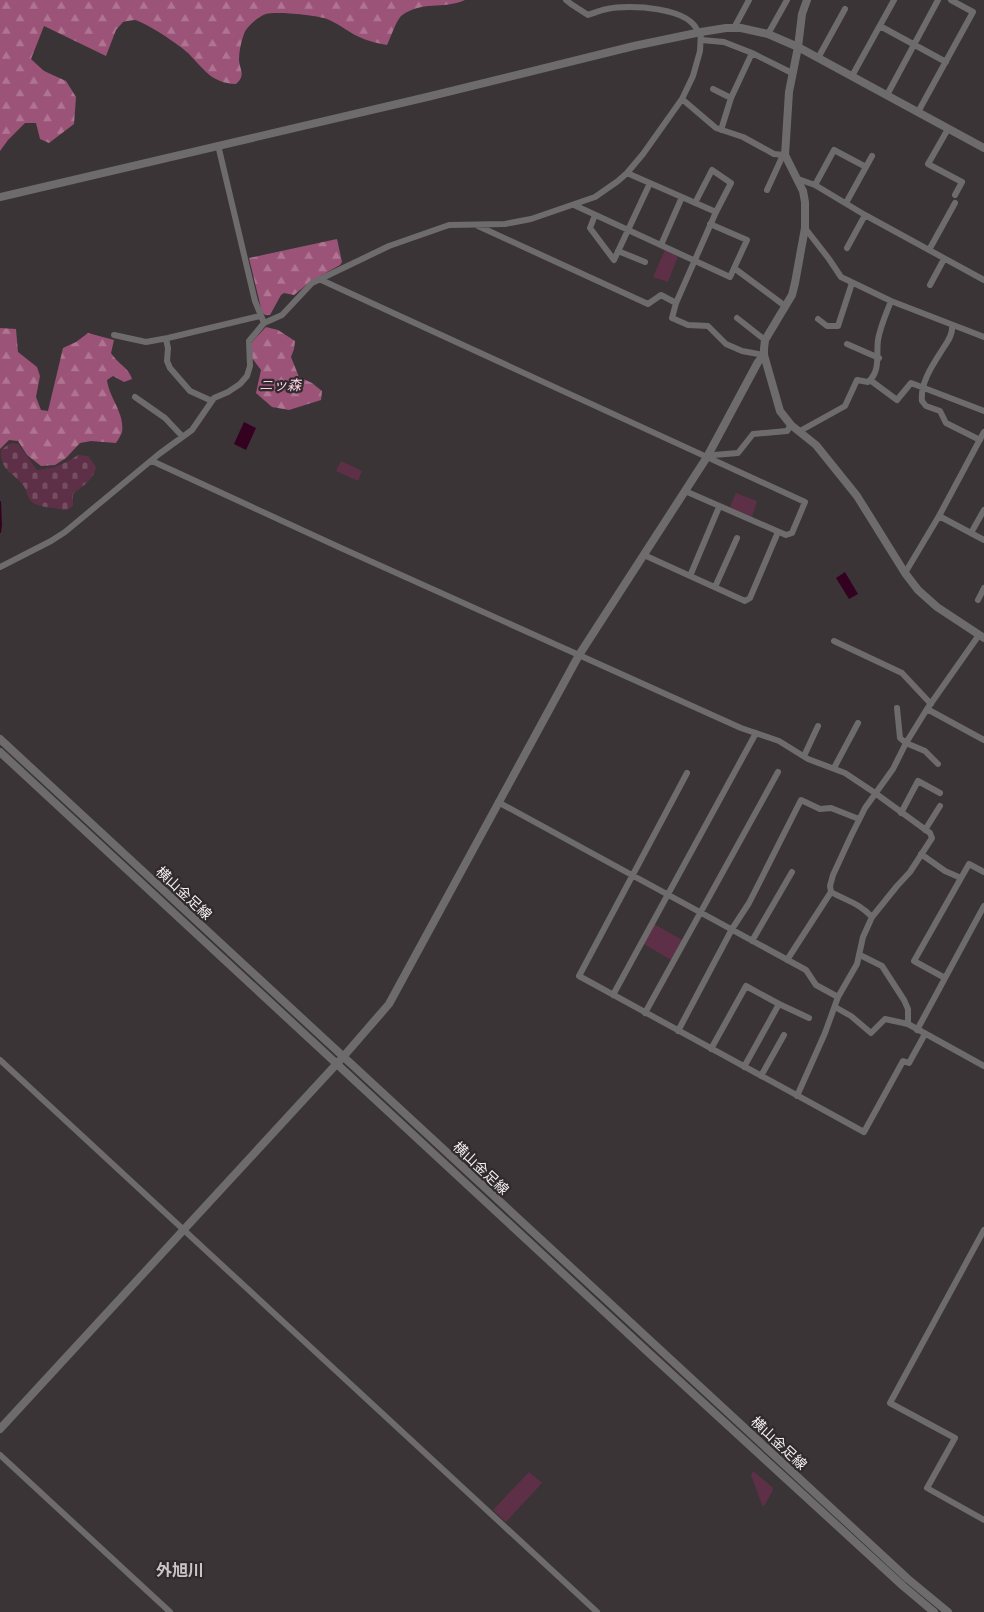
<svg xmlns="http://www.w3.org/2000/svg" width="984" height="1612" font-family="'Playfair Display','Noto Sans JP',serif">
<defs>
<pattern id="forest-firs" width="22" height="20" patternUnits="userSpaceOnUse" patternTransform="scale(1.25)"><rect width="22" height="20" fill="#9c5378"/><path d="M5 1l3.5 6h-7zM16 11l3.5 6h-7z" fill="#af7492"/></pattern>
<pattern id="cemetery-stones" width="16" height="16" patternUnits="userSpaceOnUse" patternTransform="scale(1.25)"><rect width="16" height="16" fill="#5e3047"/><path d="M2 7V4a2 2 0 0 1 4 0v3zM10 15v-3a2 2 0 0 1 4 0v3z" fill="#764e62"/></pattern>
</defs>
<rect width="100%" height="100%" fill="#3a3437"/>
<path fill="#5e3047" d="M665,250L678,256L668,282L653,277Z
M341,461L362,471L358,481L336,471Z
M736,493L757,501L752,517L730,507Z
M654,924L682,940L671,960L644,944Z
M753,1471L772,1487L773,1490L764,1506L762,1505L751,1475Z
M529,1472L542,1483L506,1522L493,1510Z"/>
<path fill="url(#forest-firs)" d="M0,0H465C442,10 422,0 401,16C395,23 391,37 387,45C377,43 367,41 357,36C347,31 335,21 324,18C313,15 276,11 266,14C259,16 246,27 244,34C241,42 239,51 239,60C240,71 246,75 236,84C211,83 204,69 188,53C178,44 147,23 135,20C132,20 127,21 123,22L116,30L106,56L44,26L31,59L44,71L66,81L76,97L74,124L49,143L40,139L36,123H25L8,140L0,151Z
M337,239L342,262L340,265L311,281L294,295L284,293L281,295L270,315H265L262,312L249,258Z
M266,327L278,330L295,341L294,349L291,357L299,377L312,383L322,391L321,400L289,410L272,407L256,393L261,370L252,358V342Z
M0,328L16,329L18,352L37,367L40,376L36,397L41,410L48,411L63,348L76,342L88,333L114,340L111,353C118,364 129,368 132,379L124,382L113,376L107,380C109,398 125,413 122,432C121,435 118,440 116,443L91,441L80,443L66,458L55,465L41,466L27,455L18,441L9,440L0,449Z"/>
<path fill="url(#cemetery-stones)" d="M13,443L18,444L37,470C55,468 63,465 78,455L88,456L96,467C93,480 84,485 73,494V506L67,510H63C54,507 40,508 32,502C27,498 27,490 23,485C13,472 0,471 1,450L9,444Z"/>
<path fill="#340220" d="M244,422L256,428L246,450L234,444Z
M845,572L858,594L849,599L836,578Z"/>
<g fill="none" stroke-linecap="round" stroke-linejoin="round">
<path stroke="#340220" stroke-width="2" d="M0,502L1,525L0,532"/>
<path stroke="#6e6b6c" stroke-width="6" d="M566,0L571,4L588,15C594,13 601,10 607,9C628,4 692,7 698,33
M880,26L946,62
M734,28L749,0
M768,34L787,0
M701,40L724,42L752,53L792,73
M818,58L845,9
M852,76L894,0
M713,89L731,98
M887,95L938,0
M682,99L716,128L743,137L774,154L785,155
M918,112L973,12L951,0
M948,129L928,164L962,182L955,195
M721,130L731,98L752,53
M627,173L716,212L676,303L672,318L688,325L708,326L726,344L742,351L764,355
M798,179L815,185L865,215L984,280
M815,185L834,150L866,167
M767,190L783,155
M695,203L712,170L731,183L716,212
M846,203L872,156
M574,205L730,277L747,240L710,224
M595,215L590,228L614,260L650,183
M478,226L648,304L661,295L676,303
M805,228L829,259L841,277L891,301L984,337
M661,245L682,197
M847,248L865,215
M929,250L955,203
M618,251L645,262
M734,268L785,306
M319,279L805,502L792,533L786,535L685,491
M930,285L944,259
M737,318L765,340
M818,319L827,326H838L852,283
M264,323L282,315L312,283L389,246L449,225L505,224L531,219L595,197L618,181L627,173L643,154L682,99L693,76L700,51L701,32
M952,326C953,334 948,341 944,347C934,363 920,382 922,401L926,406L940,411L946,423L980,440
M114,335L146,342L168,338L260,316
M166,339L168,348L167,361L170,368L190,391L212,401
M847,344L879,358
M870,380L897,400L911,383L984,411
M135,397L165,418L182,436
M800,431L845,406L857,380L868,382C881,371 876,355 878,340C880,327 886,314 891,301
M709,453L714,455L738,453L753,434L787,431L791,425
M152,461L341,548L741,728L779,741L808,759L845,773L875,793L930,833L932,838L910,872L897,886L872,917L863,937L857,964L838,997L825,1033L797,1096
M939,516L984,540
M971,533L984,510
M644,555L745,601L750,598L778,532
M0,567L51,541L65,532L159,454L192,430L214,398L228,392L240,384L247,376L250,366L249,341L264,323L255,301L218,145
M905,573L939,516L984,432
M690,576L719,507
M715,587L737,538
M978,600L984,588
M834,641L902,673L931,704
M897,708L900,738L906,743L925,751L938,764
M927,709L984,740
M804,756L818,726
M834,768L858,723
M687,773L579,976L864,1132L903,1061L909,1063L925,1034
M498,802L806,970L816,985L838,997
M901,813L918,781L940,793
M925,830L940,806
M921,854L945,871L961,878
M831,892C847,901 859,903 872,917
M752,941L792,872
M860,955L882,966L904,1000L908,1009V1024L984,1066
M787,960L831,892L830,886L833,875L851,836L865,808L893,769L906,743L927,709L979,635
M945,978L914,961L969,864L984,872
M613,995L756,733
M779,1004L809,1018
M835,1007L851,1016L871,1033L885,1019L908,1024
M645,1013L778,772
M917,1030L984,906
M678,1031L732,929L749,903L801,800L820,809L831,808L859,819
M711,1049L746,986L779,1004L744,1067
M0,1060L597,1612
M761,1076L784,1035
M984,1230L890,1403L955,1438L927,1488L984,1520
M0,1455L170,1612"/>
<path stroke="#6e6b6c" stroke-width="8" d="M807,0L802,14L798,47L789,92L785,155L803,191L805,202V228L795,283L792,295L765,340L764,349V355L780,411L791,425L816,445L857,496L905,573L918,590L937,607L984,638
M0,197L427,97L634,46L701,32L726,28H741L768,34L798,47L984,148
M0,739L908,1579L948,1612
M0,752L650,1354L903,1586L934,1612
M0,1429L343,1057L389,1004L579,655L707,457L758,362L764,355"/>
</g>
<g text-anchor="middle" stroke-width="4.5" stroke-linejoin="round" paint-order="stroke">
<g font-size="14" font-style="italic" fill="#fdd1e4" stroke="#302a2d">
<text x="280" y="390">ニッ森</text>
</g>
<g font-size="14" fill="#f3eff0" stroke="#302a2d">
<text transform="translate(184 893) rotate(43)" y="5">横山金足線</text>
<text transform="translate(481 1168) rotate(43)" y="5">横山金足線</text>
<text transform="translate(779 1443) rotate(43)" y="5">横山金足線</text>
</g>
<g font-size="16" font-weight="bold" fill="#ccc5c8" stroke="#302a2d">
<text x="180" y="1576">外旭川</text>
</g>
</g>
</svg>
